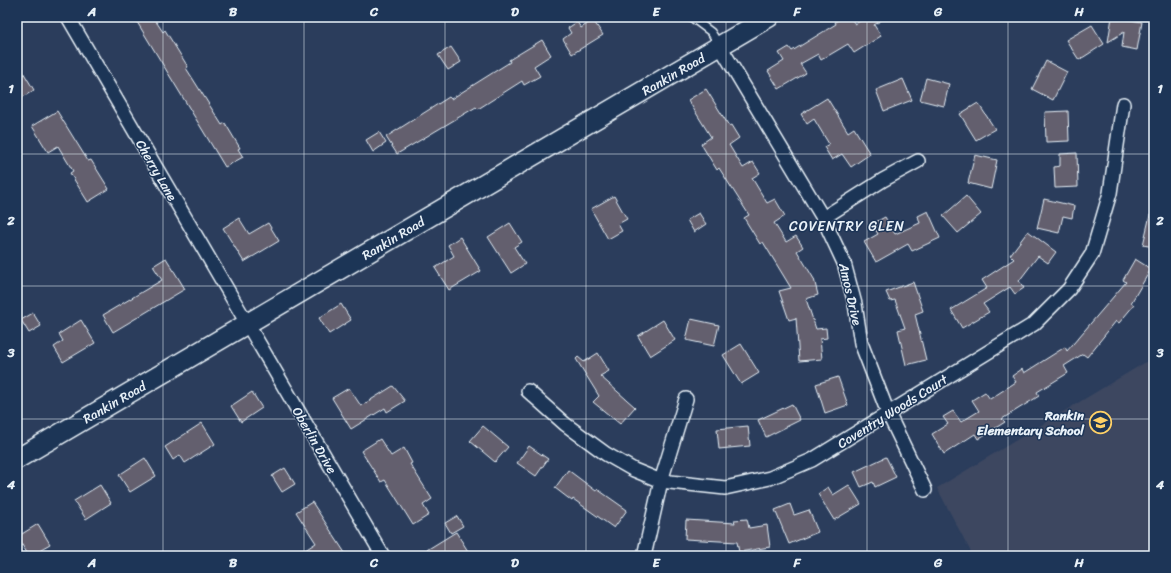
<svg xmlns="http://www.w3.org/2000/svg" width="1171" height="573" font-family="Sriracha,sans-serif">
<rect width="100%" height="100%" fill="#2b3d5c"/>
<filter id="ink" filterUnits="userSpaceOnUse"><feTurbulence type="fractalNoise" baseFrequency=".025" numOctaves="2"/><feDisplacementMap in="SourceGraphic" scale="8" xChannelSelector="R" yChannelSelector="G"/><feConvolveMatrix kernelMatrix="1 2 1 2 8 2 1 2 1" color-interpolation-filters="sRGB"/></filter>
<g filter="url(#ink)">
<path fill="#3c4761" d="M1154,357V556H973L937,488Z"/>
<path fill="#635f6e" stroke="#e8f1f8" d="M134,17H153L163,32L165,30L188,67L186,68L222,125L225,123L240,148L238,149L243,157L225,167Z
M843,17H850L855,24L867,17H886L874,25L881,36L854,53L848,44L821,60L818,54L800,64L806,73L779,89L768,71L784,61L779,53L789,47L792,51L836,24L835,22Z
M1112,17L1142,22L1137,50L1122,47L1124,32L1108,42Z
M593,20L603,35L572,54L563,39L571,33L568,28L577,22L581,28Z
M1092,25L1104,44L1079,60L1066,40Z
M542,40L551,55L534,66L540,76L524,85L522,81L478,109L476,107L397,154L386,137L449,97L451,99L510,62L509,60Z
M451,47L461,62L448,70L438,55Z
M1046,61L1067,72L1053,100L1032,89Z
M17,62L34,90L17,101Z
M926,78L949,84L944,106L920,100Z
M903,79L912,100L884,111L876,90Z
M706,89L729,126L731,125L739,138L729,145L743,168L753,162L760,173L752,178L767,203L775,199L785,216L774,223L786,242L796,236L803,247L797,251L814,279L818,295L806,299L816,329L826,328L827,338L820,339L822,359L799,361L796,318L789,320L779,291L791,288L763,242L760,244L744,218L749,215L719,168L717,170L701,144L711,137L688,100Z
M827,98L848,132L854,128L870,154L851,167L842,154L832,160L824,147L829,144L814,119L807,124L801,114Z
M978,103L995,129L976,140L960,114Z
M57,111L88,161L91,160L109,189L88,202L70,173L73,171L58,146L48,152L32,126Z
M1068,111L1069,141L1046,142L1045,112Z
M379,132L386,143L373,152L366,140Z
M1077,153L1078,187L1055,188L1054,167L1060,166V154Z
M975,155L997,160L991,189L968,183Z
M614,196L627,219L618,224L622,231L608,239L591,209Z
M966,196L981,214L958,233L943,216Z
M1044,199L1074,206L1072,218L1063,216L1059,233L1037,228Z
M928,211L940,238L912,251L908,244L876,262L864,242L878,234L872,224L885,217L895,234L920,223L918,216Z
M699,213L706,224L694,232L687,220Z
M1150,215H1154V247L1143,245Z
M239,218L249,234L268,223L279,241L244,262L223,228Z
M510,223L522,242L514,247L525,264L511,273L488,237Z
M1028,231L1056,252L1048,263L1038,256L1019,281L1024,288L1015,294L1010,287L983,304L989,312L962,328L951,310L987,288L982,280L1014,259L1010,255Z
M460,237L481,271L449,290L435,268L454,256L448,245Z
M166,258L185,289L113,332L103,315L162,280L153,266Z
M1135,259L1151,269L1131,303L1134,305L1119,323L1116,321L1087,357L1083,354L1064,366L1068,373L1037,392L1039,396L1002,419L1005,422L978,439L975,434L944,454L932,434L948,424L943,417L953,411L961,422L979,411L972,400L985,392L990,399L1016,382L1012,376L1022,369L1024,373L1065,347L1067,351L1126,282L1123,280Z
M913,282L923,311L915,314L926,360L906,365L898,330L905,328L895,300L890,301L886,292Z
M341,304L351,320L329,334L319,318Z
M33,313L41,326L29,333L21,320Z
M691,319L719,325L714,346L686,340Z
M81,320L95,343L63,362L54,347L63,341L59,334Z
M663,320L675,340L650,356L638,336Z
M741,344L759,373L741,384L723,355Z
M598,353L609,371L600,376L635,407L620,424L593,402L599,396L576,359L578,357L584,362Z
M838,377L848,405L825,413L816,384Z
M393,386L405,401L387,412L385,408L351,429L332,398L349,388L361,406Z
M252,392L262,408L241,422L231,406Z
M792,404L800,420L766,437L758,420Z
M202,423L215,444L185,463L180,455L173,460L165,447Z
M483,426L508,447L495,462L470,441Z
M748,426L750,446L719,449L717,429Z
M380,439L391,456L404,448L412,463L410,464L432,499L423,505L429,515L413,525L385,480L381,482L361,451Z
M529,446L548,459L536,476L517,463Z
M886,457L896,477L875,487L873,482L861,487L854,472Z
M145,458L156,476L130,492L119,475Z
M285,468L295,484L282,492L272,476Z
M568,470L596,491L597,489L627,510L614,528L573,499L572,501L555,488Z
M100,485L111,503L86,519L74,501Z
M849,485L861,504L834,520L818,494L828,487L833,495Z
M312,502L347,556H296L316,543L296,512Z
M790,504L794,515L809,510L818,532L789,544L775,510Z
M457,516L463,526L451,533L445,523Z
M747,519L749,528L767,525L770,547L739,552L737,542L685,539L686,520L735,523L734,520Z
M38,524L50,544L41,549L45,556H29L17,537Z
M456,532L471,556H417Z"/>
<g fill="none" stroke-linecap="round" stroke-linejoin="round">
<defs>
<path id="lane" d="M691,17L711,32L720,46"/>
<path id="street" d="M68,17L383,556
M720,46L823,218L844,263L855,304L861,343L888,413L925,490
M823,218L883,180L918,161
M528,391L565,424L606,454L634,470L661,481L725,488L770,478L812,460L1034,324L1069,289L1092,254L1110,193L1123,104
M644,556L661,481L686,399"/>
<path id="secondary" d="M17,459L769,17"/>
</defs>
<use href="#lane" stroke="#e8f1f8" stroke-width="10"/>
<use href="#street" stroke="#e8f1f8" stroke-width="16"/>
<use href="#secondary" stroke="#e8f1f8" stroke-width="22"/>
<use href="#lane" stroke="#1d3557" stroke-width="7"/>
<use href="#street" stroke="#1d3557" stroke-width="13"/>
<use href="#secondary" stroke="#1d3557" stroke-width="19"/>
</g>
</g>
<path fill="none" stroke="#e8f1f8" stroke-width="1" stroke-opacity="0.55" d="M163,17V556M304,17V556M445,17V556M586,17V556M726,17V556M867,17V556M1008,17V556M17,154H1154M17,286H1154M17,419H1154"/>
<defs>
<symbol id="school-ring" viewBox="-11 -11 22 22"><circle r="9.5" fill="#1d3557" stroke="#ffd166" stroke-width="1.5"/><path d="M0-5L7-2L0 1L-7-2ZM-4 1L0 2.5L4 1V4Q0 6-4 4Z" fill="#ffd166"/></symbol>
</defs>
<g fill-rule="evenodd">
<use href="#school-ring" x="1088" y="410" width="25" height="25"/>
</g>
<g text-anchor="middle" stroke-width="3" stroke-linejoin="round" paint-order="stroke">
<g font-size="13" fill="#e8f1f8" stroke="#1d3557">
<text transform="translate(673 74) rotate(-30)" y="5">Rankin Road</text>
<text transform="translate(157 170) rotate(60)" y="5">Cherry Lane</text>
<text transform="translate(393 238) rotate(-31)" y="5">Rankin Road</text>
<text transform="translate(851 294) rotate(77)" y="5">Amos Drive</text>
<text transform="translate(114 402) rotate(-30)" y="5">Rankin Road</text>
<text transform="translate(892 411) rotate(-32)" y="5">Coventry Woods Court</text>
<text transform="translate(315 440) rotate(60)" y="5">Oberlin Drive</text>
</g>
<g font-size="13" font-weight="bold" fill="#e8f1f8" stroke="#1d3557" text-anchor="end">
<text x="1084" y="420">Rankin<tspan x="1084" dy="15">Elementary School</tspan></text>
</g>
<g font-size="14" letter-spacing="1" fill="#e8f1f8" stroke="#1d3557">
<text x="847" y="231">COVENTRY GLEN</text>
</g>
</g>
<rect width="1171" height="573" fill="none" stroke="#1d3557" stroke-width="44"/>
<rect x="22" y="22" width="1127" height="529" fill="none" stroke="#e8f1f8" stroke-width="1.5"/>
<g font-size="13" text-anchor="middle" font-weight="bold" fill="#e8f1f8">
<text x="92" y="16">A</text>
<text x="233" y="16">B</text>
<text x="374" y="16">C</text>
<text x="515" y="16">D</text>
<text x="656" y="16">E</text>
<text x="797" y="16">F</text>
<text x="938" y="16">G</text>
<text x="1079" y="16">H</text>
<text x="11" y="93">1</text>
<text x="1160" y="93">1</text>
<text x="11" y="225">2</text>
<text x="1160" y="225">2</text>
<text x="11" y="357">3</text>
<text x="1160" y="357">3</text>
<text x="11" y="489">4</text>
<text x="1160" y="489">4</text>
<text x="92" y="567">A</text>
<text x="233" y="567">B</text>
<text x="374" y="567">C</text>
<text x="515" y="567">D</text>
<text x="656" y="567">E</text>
<text x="797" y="567">F</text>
<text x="938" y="567">G</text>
<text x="1079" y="567">H</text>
</g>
</svg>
